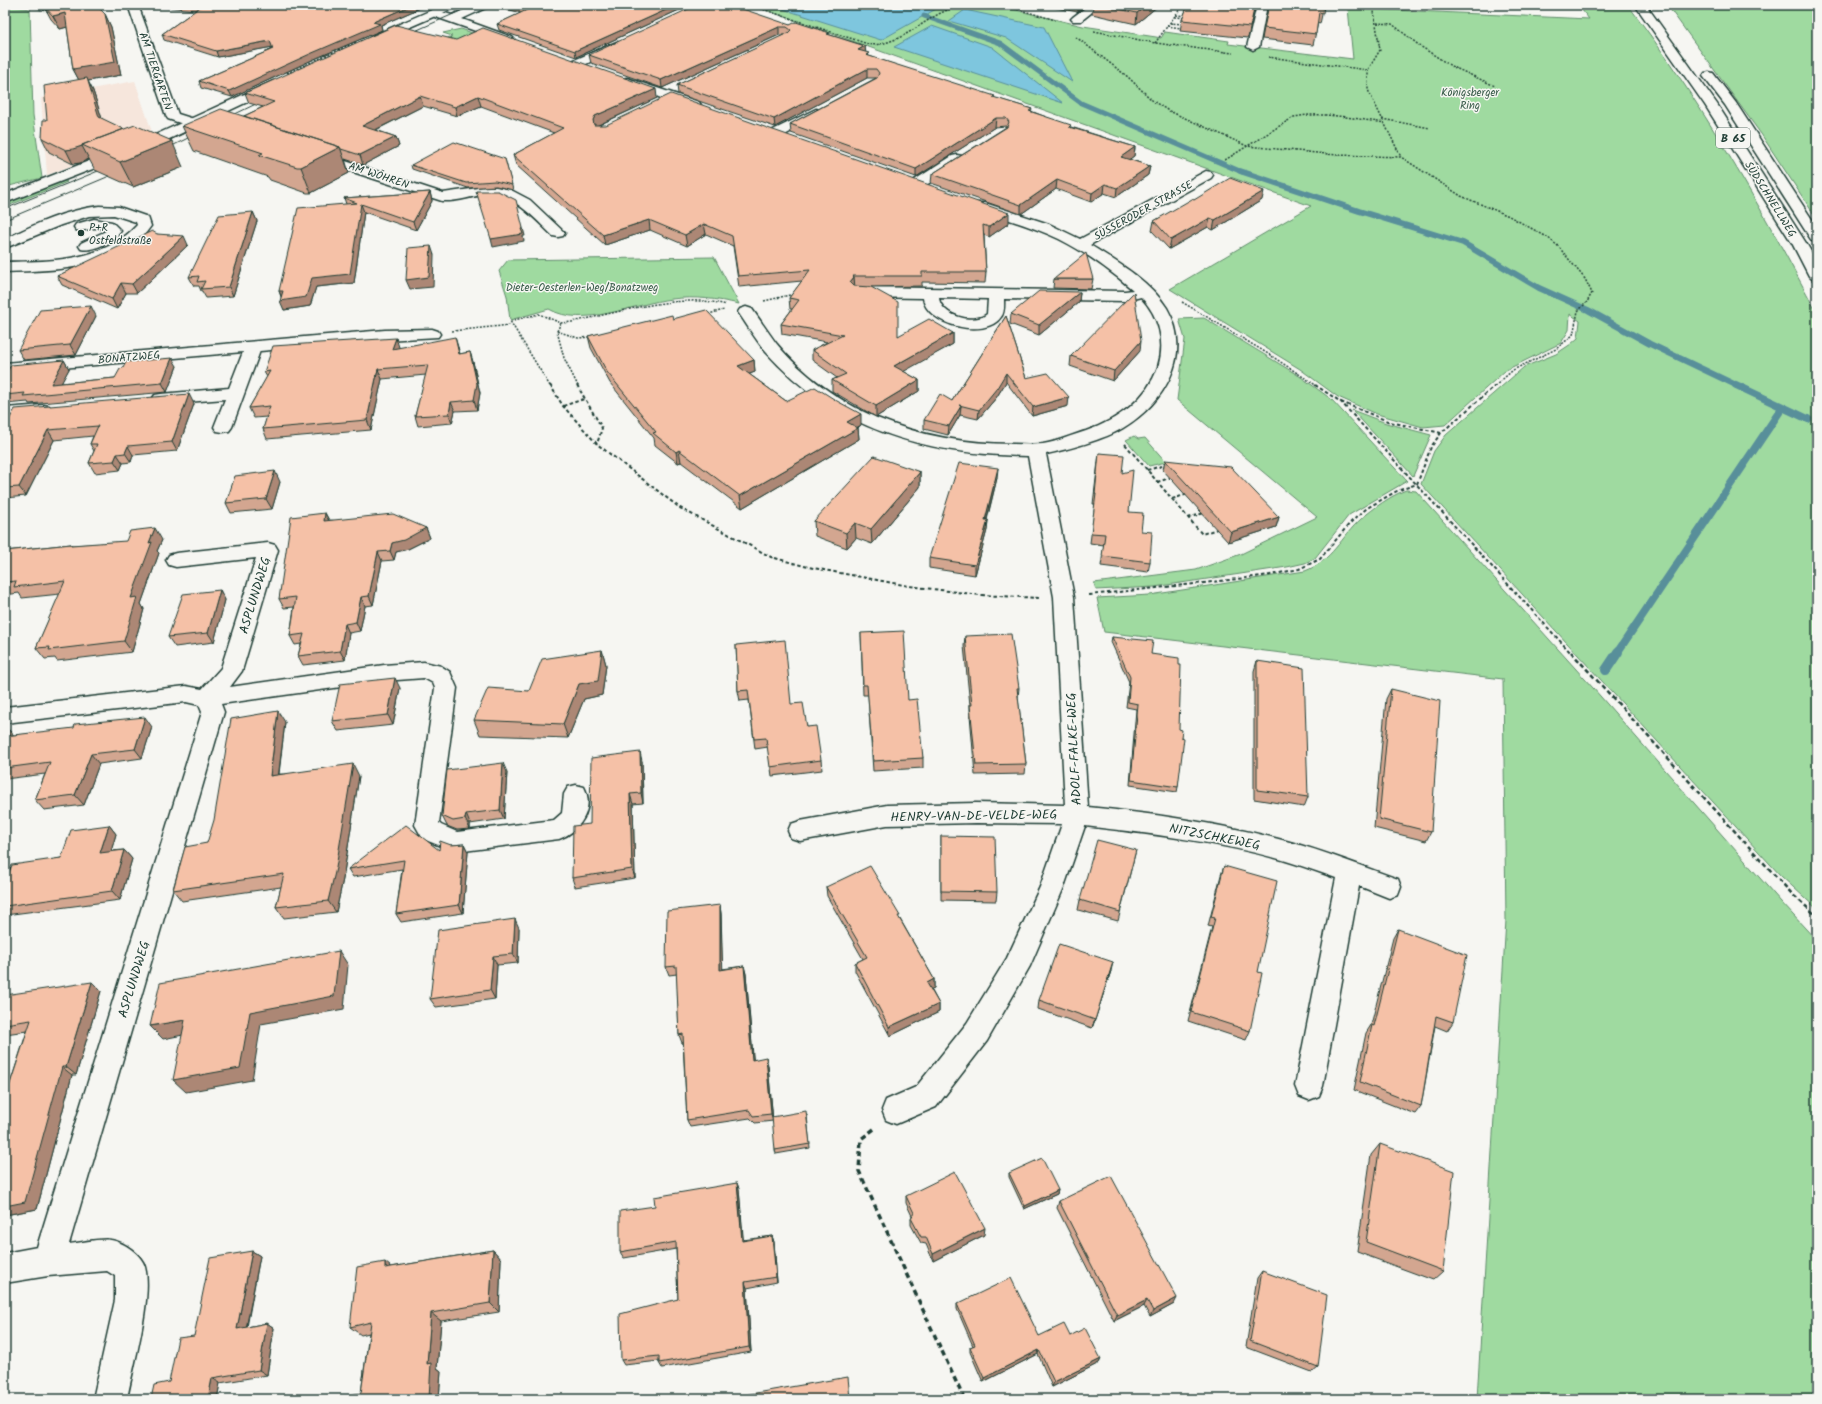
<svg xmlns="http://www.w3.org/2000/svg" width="1822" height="1404" font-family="Kalam,sans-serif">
<rect width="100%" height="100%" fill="#f6f6f2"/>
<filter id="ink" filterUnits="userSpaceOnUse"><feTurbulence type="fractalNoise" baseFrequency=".025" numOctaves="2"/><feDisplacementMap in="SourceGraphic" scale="8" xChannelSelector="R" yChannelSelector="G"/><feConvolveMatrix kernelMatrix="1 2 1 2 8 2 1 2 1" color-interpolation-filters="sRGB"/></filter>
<g filter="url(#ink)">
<path fill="#f6e6dc" d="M135,81L152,132L144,138L47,175L41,98Z"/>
<path fill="#9fdaa0" stroke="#5f8c6a" d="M5,5L30,9L33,115L42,178L5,187Z
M752,5H994L1083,26L1156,37L1161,38L1165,32L1229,41L1228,44L1353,59L1348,8L1589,19L1578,5H1628C1701,101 1761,207 1817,313V909L1781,876L1421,484L1434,451L1446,435L1524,367L1556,354L1571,344L1578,338L1580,321L1570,314L1569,330L1561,343L1506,370L1445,425L1423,427L1377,414L1338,397L1300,369L1170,289L1311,206Z
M1667,5H1817V219L1761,134Z
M461,29L478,35L450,45L441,41L452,36L443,33Z
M64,180L67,182L5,207V203Z
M714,257L739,304C717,299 696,296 672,299C635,303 583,329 549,309L510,320L507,296L499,271L508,260Z
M1204,318L1301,377L1331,399L1407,481L1349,515L1315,558L1305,563L1287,567L1154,587L1096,590L1094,583L1196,570L1241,554L1317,517L1177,400L1185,339L1179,319Z
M1352,410L1386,423L1431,435L1413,476Z
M1134,436L1138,439L1145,438L1166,462L1149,466L1126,440Z
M1406,490L1416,491L1593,688L1781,902L1817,941V1399H1477L1506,920L1503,679L1104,632L1097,598L1150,595L1305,571C1332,561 1341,537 1361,519C1374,508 1390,496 1406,490Z"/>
<path fill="#7ec6de" stroke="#588f9a" d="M770,5H913L936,9L881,40Z
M965,10L1044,27L1072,82L1006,38L949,21Z
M932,26L992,47L1063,103L894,47Z"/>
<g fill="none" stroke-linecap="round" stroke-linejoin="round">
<path stroke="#588f9a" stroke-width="5" d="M924,16L1000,43L1081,103L1242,172"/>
<path stroke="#588f9a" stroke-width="6" d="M1240,171L1359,211L1463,243L1539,288L1588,310L1650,344L1738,386"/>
<path stroke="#588f9a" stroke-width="8" d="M1736,385L1808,419
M1617,653L1780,411"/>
<path stroke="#588f9a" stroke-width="10" d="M1606,670L1618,652"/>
<defs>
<path id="minor" d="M128,5H138L178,114L197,120L198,123L197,126L192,127L168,119L166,116Z
M475,5H489L488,7L462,19L512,37L514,39L512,41H504L430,15L428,13L434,10L452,15Z
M1089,5H1101L1081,21H1073L1071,19L1073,17Z
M1257,5H1267L1259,47L1253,50L1247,47Z
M617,42L621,43L623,45L621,47L580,67H572L570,64L572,61Z
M627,78L699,102L701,105L699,108H691L623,85L621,82L623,79Z
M816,109L820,110L822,113L820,116L781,137H771L769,134L771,131Z
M318,152L443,193L485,187H496L511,190L530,200L565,233L563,236L558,237L553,236C534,218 514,193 485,195C471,196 457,202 442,201L313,159L311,156L313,153Z
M957,155L962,156L964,159L962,162L923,187H913L911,184L913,181L952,156Z
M1206,171L1211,172L1213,175L1211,178L1090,245C1117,262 1150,281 1167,308C1194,355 1164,403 1123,428C1106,439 1066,450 1046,454L1074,597L1088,807C1155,814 1221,823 1286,841C1324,851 1361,866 1398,879L1401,887L1398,895L1389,898L1359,886L1323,1086L1319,1096L1309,1100L1299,1096L1295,1086L1336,878C1319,872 1303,866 1286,861C1221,842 1153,834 1085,826L1064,887L1030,966L987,1041L936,1107L896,1124L886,1120L882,1110L886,1100L916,1087L967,1023L1007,958L1040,887L1062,824L976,823L887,825L800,841L791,838L788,831L791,824L800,821L887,805L976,803L1065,805L1054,597L1028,456C926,455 836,430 766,352C756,340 747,325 738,312L740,309L746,307L752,309C760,320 768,332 776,343C802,375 840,402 877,418C921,436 966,444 1013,444C1023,444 1033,445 1043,444C1057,442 1072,435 1086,431C1118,420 1147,399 1158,367C1166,342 1159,316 1141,297L1125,301L1004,299C1004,305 1005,312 1001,317C986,340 926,325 923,298L860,297L855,295L852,292L855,289L860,287L1125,291L1133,290C1111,271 1085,252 1059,239C1032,226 1003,218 975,209L973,206L975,203H985L1049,224L1080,239ZM939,298L988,299L987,314C974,325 941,316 939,298Z
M99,206L119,207L148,217L151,226C120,271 54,270 5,272V262C52,261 103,262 137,225L136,222L114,215L89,216L61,225L5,248V239C35,224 66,210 99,206Z
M94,219L112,222L121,231C114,241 93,252 81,249L79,246L81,243L106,231C96,223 87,233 76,230L74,227L76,224Z
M432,329L438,331L440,334L438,337L385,340L260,351L232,427L229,431L223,432L217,431L214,427L225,399L161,404L155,403L152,399L155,395L161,394L229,388L243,352L5,373V363L385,330Z
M43,405L49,406L52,410L49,414L5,418V408Z
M268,543L275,545L278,550L242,671L230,687L384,665L424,662L441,666L450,672L457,688L439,823L441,825L457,832L554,820L562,813L564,794L568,787L576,785L584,787C595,808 580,832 559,839L456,852L423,839L415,825L435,688L433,683L424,678L384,681L221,704L224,712L69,1244C79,1243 101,1238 111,1240C124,1242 142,1255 145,1267C153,1297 133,1367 127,1399H93L115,1300V1276L107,1271L48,1276L5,1283V1253L37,1247L202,712L199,705L186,702L5,723V707L186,686L202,689L221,668L256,558L176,567L169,565L166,560L169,555L176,553Z"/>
<path id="major" d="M443,5H457L456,7L380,40L376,41L370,38L372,36Z
M273,81L277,82L279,85L277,88L165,141L5,203V194L155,135Z"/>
<path id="highway" d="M1635,5H1646L1717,104L1806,243L1817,262V281L1812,279L1809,276L1792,243L1705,105Z
M1709,72L1713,73L1736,103L1817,227V242L1812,241L1810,238L1725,105L1703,76L1705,73Z"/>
</defs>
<use href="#minor" stroke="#1f3d34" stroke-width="3"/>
<use href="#major" stroke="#1f3d34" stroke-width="3"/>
<use href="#highway" stroke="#1f3d34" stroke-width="3"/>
<path stroke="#1f3d34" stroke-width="1.5" stroke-dasharray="2 1.5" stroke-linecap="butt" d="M34,5L39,9L50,12
M750,5L871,45C905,43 922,19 952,8C962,4 973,6 983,5
M945,5L953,8
M1004,5L1055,20
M1176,15L1186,16
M1175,17L1185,18
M1170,23L1183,24
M1377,23L1392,24L1420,46L1451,66L1495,86
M1167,26L1182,28
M1094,31L1155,43L1233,53
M1076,37L1128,77L1153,101L1167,110L1247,146L1337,155L1401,157L1461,196L1509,216L1547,237L1558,246L1585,279L1592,293L1587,302L1578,311L1573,335L1556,349L1513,370L1495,386
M1155,43L1183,5
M1268,57L1368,70L1380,50L1373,5
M1368,70V90L1401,157
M287,73L356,42
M1382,119L1430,128
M1225,160L1294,117C1324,111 1355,119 1385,123
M764,301L794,294
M1182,302L1270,355L1317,386
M708,314L724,310
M561,323L557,331L564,358L578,386
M452,331L511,325
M557,331L578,338L591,337
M550,386L510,321L539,314L561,323L572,322C616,313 683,292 726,305"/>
<path stroke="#1f3d34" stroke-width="2" stroke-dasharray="3.5 2.5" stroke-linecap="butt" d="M550,385L563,406L597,444L680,508L771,557L808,567L909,586L980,595L1040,598
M577,385L602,428L597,444
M1315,385L1341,402L1571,653
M1341,402L1390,422L1441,433L1496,385
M563,406L584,399
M1125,444L1202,534L1220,528
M1147,470L1166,465
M1157,482L1173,477
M1172,499L1188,494
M1188,518L1204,513
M1089,595L1204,583L1270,575L1299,569L1320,559L1350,523L1367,508L1397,491L1417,484L1431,447L1441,433"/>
<path stroke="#1f3d34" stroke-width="2.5" stroke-dasharray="4.5 3" stroke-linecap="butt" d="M1571,652L1793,895L1817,916"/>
<path stroke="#1f3d34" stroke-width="3.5" stroke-dasharray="5.5 4" stroke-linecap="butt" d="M874,1129L861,1139L859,1171L964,1399"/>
<use href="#minor" fill="#f6f6f2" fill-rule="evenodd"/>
<use href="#major" fill="#f6f6f2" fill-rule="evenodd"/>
<use href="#highway" fill="#f6f6f2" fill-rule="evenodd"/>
<path stroke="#1f3d34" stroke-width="1" d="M406,35L474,5
M227,118L264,100
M160,145L185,133
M164,150L198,133
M5,209L108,167
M5,220L119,172"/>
</g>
<path fill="#d3a690" stroke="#1f3d34" d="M165,5H427L381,25L382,30L312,60L232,97L201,88L199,81L273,49L272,47L218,57L164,40L162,34L196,10L166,7Z
M492,5H690L576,57L499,30L497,24L521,13Z
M1045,5H1086L1078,12L1061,9Z
M1093,5H1159L1136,24L1092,14Z
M1188,5H1255L1248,38L1180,31L1182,20Z
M1268,5H1324L1320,24L1318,23L1313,45L1262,39Z
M44,6L105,14L111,27L121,75L88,81L93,91L102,119L183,167L133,187L95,170L89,159L80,163L73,164L49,152L42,138L47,120L79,80L73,69L67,27L60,29L51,19Z
M790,25L830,35L865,46V52L869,56L995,98L1032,109L1031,111L1071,127L1135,147L1134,156L1129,159L1150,166L1148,175L1116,197L1104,193L1091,202L1056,189L1021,214L931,183L932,174L1006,127V126L995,127L916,177L791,133L790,124L876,78H867L775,127L678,94L677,85L785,35H779L662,88L591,63L589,55Z
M245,93L657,98L599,125L1009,223L989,237L984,235L986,272L985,283L922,282V286L868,287L898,336L953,333V344L903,371L919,380V391L876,417L832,391V380L837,378L812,360V350L827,342L782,334L781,324L792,309H790L789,298L802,281L739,287L733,246L706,234L687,246L650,230L605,245L516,165L513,155L554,133L481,106L457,116L423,106L376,130L396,137L399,146L363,165L345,159L349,173L311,193H307L270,180L268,177L194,151L182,126L244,116L263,107L249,103Z
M505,159L513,190L496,186L468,188L412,169L411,165Z
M430,192L432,201L416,230L364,212L354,283L316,287L310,306L284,310L281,297L279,291L346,204L344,198Z
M1194,200H1262L1213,230L1208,227L1169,249L1152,231L1154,221Z
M253,212L257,221L233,296L206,298L202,291H201L199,286H194L189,277Z
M157,234L188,245L137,293H126L117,309L62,285L57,276Z
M1054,279H1093L1091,289L1053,288Z
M1080,292L1079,302L1039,335L1010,324L1011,314Z
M96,316L76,355L24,360L18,350Z
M1006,316L1026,378L1068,406L1032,416L1006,382L996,398L978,419L960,415L948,435L924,429V420L952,401Z
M673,319L754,360L755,372L749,374L786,401L861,425L858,428L859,439L742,508L681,462L678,463L655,445L654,438L610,383L591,348L588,336Z
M399,347V348L458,347L460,354L470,352L473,362L480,393L477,410L455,411L452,423L418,426L415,416L426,375L382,379L371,430L267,439L263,429L267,417L254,418L249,408L267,377L264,372Z
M1140,351L1113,381L1070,366L1071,356Z
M64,360L69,369L61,383L115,378L177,366L167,392L29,404L28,402L5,404V375Z
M194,404L177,451L133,455L131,462L123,463L120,470L95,473L89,463L94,451L90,444L93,436L54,440L26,496L5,498V427Z
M1099,453L1122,473L1129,512L1141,531L1150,562L1148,572L1101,566L1104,545L1090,543L1095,504H1093Z
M1165,460L1279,517L1276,527L1228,542L1163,470Z
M920,472V487L872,544L856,538L847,548L815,536L814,521Z
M997,478L987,520H988L987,530L975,575L929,568V558Z
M280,482L272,509L231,513L226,503Z
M325,513L329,520L426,528L430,538L408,549L396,552L394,560L382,561L373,605L365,606L360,631L349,633L345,660L303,665L298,656L301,644L295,645L290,636L294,607L284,608L279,599Z
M162,540L157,551L159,553L141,604L144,609L132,652L57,661L55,658L45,659L36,648L60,594L22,598L19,593L5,595V551L71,544L72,545Z
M220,590L225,600L214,642L175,647L168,637Z
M861,633L908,700L923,758V768L873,771L868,695H863Z
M965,636L1019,688L1018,698L1026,764L1025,774L975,775L970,715V705L964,646Z
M1112,637L1151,654L1179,665L1178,787L1177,792L1130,785L1136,709L1126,707L1129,682L1111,642Z
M736,645L791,704L807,727L821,760L822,770L772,776L768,747L755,749L749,700L740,701L738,691Z
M602,650L606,665L602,695L584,699L568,738L480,735L474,720L529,691Z
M1257,661L1308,797L1304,807L1254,799V671Z
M400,688L393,725L338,731L332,721Z
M1391,689L1431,832L1426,841L1374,828L1386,699Z
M285,722L279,774L359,776L343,879L336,912L284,918L276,907L281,887L182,901L173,890L207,843Z
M152,727L142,758L99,764L84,805L44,810L35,800L45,774L5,779V729H8L13,735Z
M642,761L643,803L633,804L635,878L575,887L572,878L590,824Z
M507,772L504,819L470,824V829L457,830L447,826L442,816Z
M109,825L116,834L111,851L124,850L132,859L120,900L5,915V865H6L10,869L61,858Z
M941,836L997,892L996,901L941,900Z
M464,844L468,852L463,913L401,922L396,914L402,869L353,877L348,869L439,850L451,845Z
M1136,850L1118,921L1078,910L1080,900Z
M1224,866L1250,1031L1246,1040L1188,1021L1212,927L1208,926L1221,875Z
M826,887L900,919L934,979V988L931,989L939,1004V1012L890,1036L855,971V963L863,959L827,896Z
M720,905L721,914L722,969L744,966L746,974L753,1059L768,1065L773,1121L755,1123L750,1118L690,1127L687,1120L683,1043H682L679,1035L677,974L669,975L666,967Z
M519,928L518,963L497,965L495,999L436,1007L430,999Z
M1398,929L1453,1022L1447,1031L1435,1026L1421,1106L1415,1114L1354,1090L1366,1033L1371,1025L1393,938Z
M1111,971L1092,1028L1038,1009L1039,1000Z
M101,991L76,1075H72L37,1209L5,1215V1099L27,1031L5,1034V995Z
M807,1115L810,1148L776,1154L775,1150Z
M1380,1144L1443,1271L1433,1280L1357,1252L1371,1155Z
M1009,1173L1058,1190L1057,1194L1024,1209L1009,1177Z
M737,1183L739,1189L743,1240L772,1236L774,1242L777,1282L747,1288L751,1352L662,1368L659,1363V1361L624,1365L621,1360L678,1299L676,1249L624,1258L620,1252L655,1206Z
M906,1196L984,1235L933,1261L926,1244L921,1243L911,1225V1218L912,1216L906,1203Z
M1059,1201L1174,1304L1150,1317L1144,1306L1114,1321L1057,1208Z
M493,1250L501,1259L499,1312L441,1321L437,1368L441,1371L439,1399H329L361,1393L369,1333L361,1335L350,1327L391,1267Z
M252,1251L260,1256L247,1327L267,1323L274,1328L267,1375L220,1383L217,1399H151L169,1382L194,1336Z
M1262,1271L1318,1367L1312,1372L1246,1347L1257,1278Z
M957,1304L1039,1336H1070L1101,1359L1099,1363L1052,1387L1038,1354L983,1382L970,1352V1347L973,1346L957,1309Z"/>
<path fill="#ac8775" stroke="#1f3d34" d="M412,5H427L381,25L382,30L312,60L232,97L229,91L373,22Z
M677,5H690L576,57L575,51Z
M1078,5H1086L1078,12Z
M1147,5H1159L1136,24L1137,13Z
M65,13L71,26L60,29L53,16Z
M105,14L111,27L121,75L88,81L93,91L106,131L73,69Z
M779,27V35L662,88L661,80Z
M270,41L273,47L218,57L216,51Z
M865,46L866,54L858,50Z
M867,69V78L775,127L774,119Z
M656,89L657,98L596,126L595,130L593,120L595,116Z
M420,96L423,106L365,135L362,126Z
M478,96L481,106L457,116L455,107Z
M996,118L995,127L916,177V169Z
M396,137L399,146L363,165L360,155Z
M172,141L183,167L133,187L120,162Z
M82,146L89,159L80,163L73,164L66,150Z
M340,147L349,173L311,193L301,167Z
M1135,147L1134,156L1120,166L1121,157Z
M1150,166L1148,175L1116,197L1117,188Z
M1057,180L1056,189L1021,214V205Z
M1105,184L1104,193L1091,202L1092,193Z
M1264,191L1262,200L1213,230L1215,220Z
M430,192L432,201L416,230L413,222Z
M361,204L364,212L354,283L316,287L310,306L284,310L280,301L283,300L279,291L312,278Z
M253,212L257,221L233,296L229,287Z
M1009,213V223L989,237V227Z
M1210,218L1208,227L1169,249L1171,240Z
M649,220L650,230L605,245L603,235Z
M704,224L706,234L687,246L685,235Z
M523,228L525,236H523L524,241L493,247L491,239Z
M184,236L188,245L137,293L132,284Z
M431,246L434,255L433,287L410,289L406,280Z
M854,277L855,288L850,282Z
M121,283L126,293L117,309L112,299Z
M1080,292L1079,302L1039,335V325Z
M91,306L96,316L76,355L70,345Z
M953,333V344L894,377V366Z
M455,337L458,347L462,364L459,354Z
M396,338L399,347L395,358L392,349Z
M1141,341L1140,351L1113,381L1114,371Z
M470,352L473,362L480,393L477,410L474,400Z
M172,358L177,366L167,392L162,383Z
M64,360L69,369L56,393L51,384Z
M754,360L755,372L739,378L738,366Z
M378,369L382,379L371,430L367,420Z
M1006,373V382L996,398L978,419L979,410Z
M919,380V391L876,417V406Z
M189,394L194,404L177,451L172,442Z
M1069,397L1068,406L1032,416L1033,407Z
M451,402L455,411L452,423L449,414Z
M961,406L960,415L948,435L949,426Z
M861,414V425L848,433L847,422Z
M858,428L859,439L742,508L740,496Z
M48,430L54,440L26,496L19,487Z
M128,446L133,455L131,462L125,453Z
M679,450L681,462L678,463L676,452Z
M117,454L123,463L120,470L114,461Z
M998,468L997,478L984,530L985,520Z
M275,471L280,482L272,509L266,499Z
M920,472V487L872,544L871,529Z
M325,513L330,523L324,521Z
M1279,517L1276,527L1228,542L1231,532Z
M988,520L987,530L975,575V565Z
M855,523L856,538L847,548L846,533Z
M155,528L162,540L157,551L159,553L141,604L144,609L132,652L124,641L131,598L149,543Z
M426,528L430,538L408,549L396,552L394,560L390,551L392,543Z
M378,552L382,561L373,605L369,596Z
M220,590L225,600L214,642L208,633Z
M361,597L365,606L360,631L356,622Z
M345,624L349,633L345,660L340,651Z
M602,650L606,665L602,695L584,699L568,738L563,724L579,684Z
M395,678L400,688L393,725L388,715Z
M278,711L285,722L277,787L270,776Z
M145,717L152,727L142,758L135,749Z
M8,729L17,739L5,736Z
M640,752L642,761L643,803L641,793Z
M91,754L99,764L84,805L75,795Z
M503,763L507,772L504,819L500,810Z
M353,764L359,776L343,879L336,912L328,901Z
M630,794L633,804L635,878L632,869Z
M466,814L470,824V829L465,819Z
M109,825L116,834L108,862L100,853Z
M464,844L468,852L463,913L459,905Z
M124,850L132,859L120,900L112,891Z
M6,865L16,874L8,875Z
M720,905L721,914L723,978L720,970Z
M515,919L519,928L518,963L513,954Z
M339,951L348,965L344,1009L261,1024L252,1080L186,1092L173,1080L250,1012Z
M493,956L497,965L495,999L490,990Z
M1113,962L1111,971L1092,1028L1095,1020Z
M744,966L746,974L754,1067L752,1060Z
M934,979V988L927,991V983Z
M92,982L101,991L76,1075L66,1067Z
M939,1004V1012L890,1036L889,1027Z
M185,1020L198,1032L163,1039L150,1026Z
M766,1057L768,1065L773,1121L771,1114Z
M62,1067L72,1075L37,1209L5,1215V1206Z
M737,1183L739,1189L744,1247L742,1241Z
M1058,1190L1057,1194L1024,1209L1025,1206Z
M985,1228L984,1235L933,1261V1254Z
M772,1236L774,1242L777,1282L776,1277Z
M493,1250L501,1259L499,1312L490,1303Z
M252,1251L260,1256L245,1334L237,1329Z
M385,1262L396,1271L385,1268Z
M745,1282L747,1288L751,1352L749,1347Z
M1177,1298L1174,1304L1150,1317L1153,1311Z
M1147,1300L1144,1306L1114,1321L1117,1315Z
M431,1313L441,1321L437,1368L441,1371L439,1399H429L427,1364Z
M267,1323L274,1328L267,1375L259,1370Z
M1039,1350L1038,1354L983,1382L984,1378Z
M1101,1359L1099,1363L1052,1387L1054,1382Z
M212,1378L220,1383L217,1399H208Z"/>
<path fill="#f5c1a7" stroke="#1f3d34" d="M45,5H96L105,14L115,62L73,69L65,13L53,16L44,6Z
M203,5H412L373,22L380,24L310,54L229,91L199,81L273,49L270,41L216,51L162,34Z
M512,5H677L575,51L497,24L529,9Z
M697,5H731L790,25L796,22L830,33L827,34L865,46L858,50L869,53L866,55L995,96L993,97L1032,109L1029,111L1071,125L1069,127L1135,147L1121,157L1150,166L1117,188L1105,184L1092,193L1057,180L1021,205L932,174L1007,127L1009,122L1006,118H996L916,169L790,124L877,78L879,73L876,69H867L774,119L677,85L788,33L791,30L787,27H779L661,80L589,55Z
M1100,5H1147L1137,13Z
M1188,5H1255L1250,27L1182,20Z
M1269,5H1324L1323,13L1319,12L1316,34L1264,28Z
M396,25L456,40L483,28L656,89L595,116L593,120L594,125H606L671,94L1009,213L989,227L983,225L986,272H922V276H853L854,277L850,282L854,286L871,287L898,302V336L929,319L953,333L894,366L919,380L876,406L832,380L846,374L812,350L843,335L781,324L799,300L789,298L810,270L738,276L732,236L704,224L685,235L649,220L603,235L513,155L563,128L478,96L455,107L420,96L362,126L396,137L360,155L341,149L340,147L244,116L274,102L245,93Z
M87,78L99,117L124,129L82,145V146L73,149L66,150L42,138L43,120H47L44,86Z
M221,109L340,147L301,167H297L259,155L263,153L182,126Z
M135,125L172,141L120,162L82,145Z
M454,142L505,159L512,185L495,181L466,183L411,165Z
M1230,178L1264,191L1215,220L1210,218L1171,240L1154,221L1192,199L1194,200Z
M476,191H498L516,200L523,228L521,229L523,234L491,239Z
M430,192L413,222L361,204L350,274L312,278L306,297L280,301L283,291H279L298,208L357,203L344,198Z
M253,212L229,287L201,289L205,281L197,282L199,276L189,277L219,215Z
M152,231L157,234L184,236L132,284L121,283L112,299L57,276Z
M431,246L429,277L406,280L408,248Z
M1086,253L1093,279H1054Z
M1039,291L1080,292L1039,325L1011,314Z
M1134,292L1141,341L1114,371L1071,356Z
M91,306L70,345L18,350L40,310Z
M706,310L754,360L738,366L786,401L815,387L837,401L861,414L847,422L858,428L740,496L679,450L676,452L653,433L656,432L607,372L588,336L672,315L673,319Z
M1006,316L1026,378L1048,373L1069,397L1033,407L1006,373L997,388L979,410L959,405L961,406L949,426L924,420L940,394L952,401Z
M455,337L459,354L470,352L477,384L474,400L451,402L449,414L415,416L428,365L378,369L367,420L263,429L270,406L249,408L270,371L264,372L273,346L396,338L392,349Z
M172,358L162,383L23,396L25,393L5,395V375L11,365L64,360L51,384L115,378L120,369L123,368L126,362Z
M189,394L172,442L128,446L125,453L117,454L114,461L89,463L97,444H90L98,426L48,430L19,487L5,488V427L15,409Z
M1099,453L1124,455L1122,473L1133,470L1129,512L1143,513L1141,531L1152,532L1150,562L1102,556L1105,534L1091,533L1096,494H1095Z
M874,456L920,472L871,529L855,523L846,533L814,521Z
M1165,460L1231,467L1279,517L1231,532Z
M959,463L998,468L985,520H988L975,565L929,558Z
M275,471L266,499L226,503L235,476Z
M325,513L324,521L393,514L426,528L404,540L392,543L390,551L378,552L369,596L361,597L356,622L345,624L340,651L298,656L304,634L290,636L296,597L279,599L291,517Z
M155,528L149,543L152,542L131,598L137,597L124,641L49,650L50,647L36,648L65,581L14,587L16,581L5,582V551L71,544V545L126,541L130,531Z
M220,590L208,633L168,637L183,594Z
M904,631L908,700L917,699L923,758L873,761L867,685H863L861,633Z
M1011,634L1019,688H1017L1026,764L976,765L970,705H972L965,636Z
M1112,637L1153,641L1151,654L1179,658V665H1181L1179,729L1182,730L1181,737L1184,738L1178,787L1131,780L1138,704L1128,702L1130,677Z
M785,640L791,704L803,703L807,727L816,726L821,760L770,767L766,738L754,739L748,690L738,691L736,645Z
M602,650L598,681L579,684L563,724L474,720L488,688L529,691L542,659Z
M1257,661L1304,668L1308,797L1257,790Z
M395,678L388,715L332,721L340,684Z
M1391,689L1440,701L1431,832L1379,819Z
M278,711L270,776L353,764L336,868L328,901L276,907L284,874L173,890L185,847L207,843L214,820L231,719Z
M145,717L135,749L91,754L75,795L35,800L50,762L5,768V729H8L5,736L74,728L75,724Z
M640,752L641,793L630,794L632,869L572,878L573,826L590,824L591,758Z
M503,763L500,810L466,814L465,819L453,821L442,816L447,770Z
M109,825L100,853L124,850L112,891L5,906V865H6L8,875L12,865L61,858L71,830Z
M406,825L439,850L440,841L451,845L464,844L459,905L396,914L404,860L348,869Z
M941,836L995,837L997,892L941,891Z
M1097,840L1136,850L1120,912L1080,900Z
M870,866L900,916H898L934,979L927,983L939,1004L889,1027L855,963L867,957L826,887Z
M1224,866L1277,881L1258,972L1262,973L1250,1031L1191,1012L1215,918L1211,917Z
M720,905V970L744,966L752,1060L766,1057L771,1114L753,1116L749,1110L687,1120L683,1034L679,1035L676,966L666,967L667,911Z
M515,919L513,954L493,956L490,990L430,999L438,930Z
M1398,929L1467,955L1453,1022L1436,1016L1421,1106L1360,1082L1372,1025L1374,1026Z
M1059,944L1113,962L1095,1020L1039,1000Z
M339,951L334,996L250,1012L240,1068L173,1080L185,1020L150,1026L160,983Z
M92,982L66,1067H62L25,1202L5,1206V1099L31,1020L5,1024V995Z
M806,1111L810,1144L775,1150L772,1117Z
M1380,1144L1454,1171L1443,1271L1366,1242Z
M1042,1158L1058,1190L1025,1206L1009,1173Z
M955,1172L985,1228L933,1254L926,1237H921L911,1218L914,1213L906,1196Z
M1111,1176L1177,1298L1153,1311L1147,1300L1117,1315L1059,1201Z
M737,1183L742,1241L772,1236L776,1277L745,1282L749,1347L659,1363V1356L621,1360L620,1314L678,1299L676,1242L620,1252V1211L655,1206L654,1197Z
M493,1250L490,1303L431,1313L427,1364L431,1363L429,1399H329L361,1393L371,1322L350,1327L357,1267L385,1262V1268Z
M252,1251L237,1329L267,1323L259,1370L212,1378L208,1399H151L154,1385L169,1382L178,1338L194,1336L210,1258Z
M1262,1271L1327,1295L1318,1367L1250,1341Z
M1011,1278L1039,1336L1064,1324L1070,1336L1085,1328L1101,1359L1054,1382L1039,1350L984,1378L970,1347L975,1345L957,1304Z
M848,1377L850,1399H727V1398Z"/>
</g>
<circle fill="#1f3d34" stroke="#f6f6f2" stroke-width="1.5" cx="81" cy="233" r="4"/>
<g text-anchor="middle" stroke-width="3" stroke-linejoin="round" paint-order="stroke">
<g font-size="11" fill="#1f3d34" stroke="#f6f6f2">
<text transform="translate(156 71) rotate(71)" y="4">AM TIERGARTEN</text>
<text transform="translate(379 175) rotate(18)" y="4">AM WÖHREN</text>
<text transform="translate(1771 199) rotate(58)" y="4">SÜDSCHNELLWEG</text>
<text transform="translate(1143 210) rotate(-29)" y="4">SÜSSERODER STRASSE</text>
<text transform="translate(129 357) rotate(-5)" y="4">BONATZWEG</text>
</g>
<g font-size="11" fill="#395c4a" stroke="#f6f6f2">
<text x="1470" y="96">Königsberger<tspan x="1470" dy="13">Ring</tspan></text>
<text x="582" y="291">Dieter-Oesterlen-Weg/Bonatzweg</text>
</g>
<g font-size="11" fill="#1f3d34" stroke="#f6f6f2" text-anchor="start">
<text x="89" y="231">P+R<tspan x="89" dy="13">Ostfeldstraße</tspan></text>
</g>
<rect fill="#f6f6f2" stroke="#60746d" stroke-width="1" x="1716" y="128" width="34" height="20" rx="3"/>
<g font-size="12" font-weight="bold" fill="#1f3d34">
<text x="1733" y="142">B 65</text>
</g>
<g font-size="13" fill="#1f3d34" stroke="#f6f6f2">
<text transform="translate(254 595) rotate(-73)" y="5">ASPLUNDWEG</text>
<text transform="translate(1073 749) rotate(-93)" y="5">ADOLF-FALKE-WEG</text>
<text transform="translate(974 815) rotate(-1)" y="5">HENRY-VAN-DE-VELDE-WEG</text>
<text transform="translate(1215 836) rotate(11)" y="5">NITZSCHKEWEG</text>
<text transform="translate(133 979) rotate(-73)" y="5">ASPLUNDWEG</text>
</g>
</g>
<rect width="1822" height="1404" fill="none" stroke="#f6f6f2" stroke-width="20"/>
<rect x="10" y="10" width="1802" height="1384" fill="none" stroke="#1f3d34" stroke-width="1.5" filter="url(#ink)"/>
</svg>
